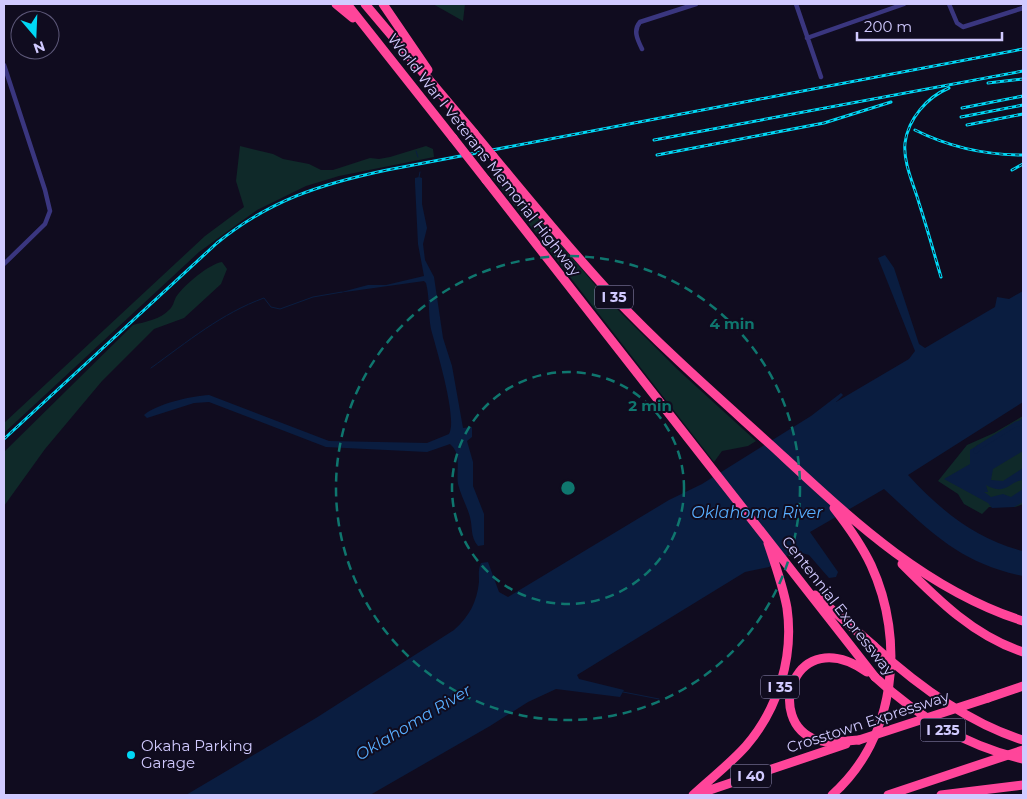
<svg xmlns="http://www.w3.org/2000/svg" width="1027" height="799" font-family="Montserrat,sans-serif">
<rect width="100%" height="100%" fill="#100c1f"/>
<path fill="#0f2929" d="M433,4H465L463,21Z
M240,146L273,154L283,159L309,164L321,170H333L370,158L379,159L390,157L426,146L433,149L434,157L339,176L306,186L257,210L199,252L4,433V423L205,236L244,207L236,181Z
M503,176L607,299L677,369L756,441L748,446L722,451L714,462L493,178Z
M222,262L227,269L221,284L184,318L154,329L102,381L45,449L4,506V452L133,325C145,322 161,319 169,310C173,307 174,301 176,297C184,285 209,264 222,262Z
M1023,416V504L1015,507H989L982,514L964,504L958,494L938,481L967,445L994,433Z"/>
<path fill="#0a1d40" d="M419,177L422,178V204L427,228L423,244L425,260L434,277L443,338L452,366L463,428L472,427V437L467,441L473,462V486L484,514V545L478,546C470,536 473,529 470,517C467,506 461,496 458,484C456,470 462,454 450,444L427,452L326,447L209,402L194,403L147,418L144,415C156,404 192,396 209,395L329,441L427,443L449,434C458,419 436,348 431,329C428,314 430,298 426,283L424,281L338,293L368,285H386L424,276L418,244L415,183V178Z
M885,255L894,268L919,344L925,348L995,307L997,297L1009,299L1023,291V402L908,475C940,510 977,540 1023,551V576C959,563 930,531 884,489L810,532L838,572L836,577L829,578L809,555L799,552L791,553L769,567L745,572L577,675L579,679L624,690L620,697L556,689L528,702L490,726L370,795H186L316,718L454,630C469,617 477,602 479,582C479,575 478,569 481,563L488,562L499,592L508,597L669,500L702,484L811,416L841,393L843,395L836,402L909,359L915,351L878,258Z
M1023,418V451L993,469L991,480L1003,481L1023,468V480C1008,482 1006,496 986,485L988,492H984L991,497L1003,494L1011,497L1023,489V502L1014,507L992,508L988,503L944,479L970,464V450L978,445L980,448L1016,426L1015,423Z"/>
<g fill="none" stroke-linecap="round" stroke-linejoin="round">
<path stroke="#0a1d40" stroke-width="1" d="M416,151L418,157
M419,177L420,172
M151,368C187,342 222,313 264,298L271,307L280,309L313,297L342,292
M623,692L659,699"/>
<path stroke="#0a1d40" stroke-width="5" d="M976,451L979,447L1016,424L1023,423"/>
<path stroke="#3a367f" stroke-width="4.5" d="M796,4L821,77
M949,4L957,23L963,27L1023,8
M807,38L904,4
M642,49C637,39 633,30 640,22L696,4
M4,65L45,190L50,211L45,224L4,264"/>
<path stroke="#ff459a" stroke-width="9" d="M336,4L353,18
M347,4L453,138
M365,4L474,133
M383,4L428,70
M493,156C532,203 571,251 613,296C663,349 718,397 772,446C848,516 923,589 1023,621
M486,180L875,677
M902,564C938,600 974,636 1023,652
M815,595L874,646
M988,698L1023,686
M859,740C845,741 830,744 817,740C763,722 794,621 867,672
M693,795C710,779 730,764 746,746C778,709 794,657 787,608C783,586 775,564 768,543
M695,795L846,744
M832,795C896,738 906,641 871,565C861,544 848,526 834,508
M888,795L1023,750
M941,795L1023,785"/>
<defs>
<path id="rail" d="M988,83L1023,79
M962,108L1023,96
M961,117L1023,105
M967,125L1023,114
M915,130C949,147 986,155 1023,155
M654,140L1023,71
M657,155L824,123L891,102
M1012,170L1023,164
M941,277C934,253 927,228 919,203C914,185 903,163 905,143C908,119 927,97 949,88
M4,439L217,243C270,200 321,184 387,170L1023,49"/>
</defs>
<use href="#rail" stroke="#00d8f5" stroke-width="3"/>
<use href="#rail" stroke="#100c1f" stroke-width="1" stroke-dasharray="4" stroke-linecap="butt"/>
<path stroke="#ff459a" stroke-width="9" d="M474,133L493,156
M453,138L486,180
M874,646C917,685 968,723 1023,740
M875,677C918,717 965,746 1023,759
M859,740L988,698"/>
</g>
<g fill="none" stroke="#0f766e" stroke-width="2.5" stroke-dasharray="9 6">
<circle cx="568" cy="488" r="116"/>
<circle cx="568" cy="488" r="232"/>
</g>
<circle fill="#00d8f5" stroke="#100c1f" stroke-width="2" cx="131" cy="755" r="5"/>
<g text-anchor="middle" stroke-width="4" stroke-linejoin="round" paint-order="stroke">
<g fill="#100c1f" stroke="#9791bc" stroke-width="1">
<rect x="595" y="285.5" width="38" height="23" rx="4"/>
<rect x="761" y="675.5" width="38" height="23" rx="4"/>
<rect x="920.5" y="718.5" width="45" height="23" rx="4"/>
<rect x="731" y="764.5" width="40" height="23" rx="4"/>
</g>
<g font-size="14" font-weight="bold" fill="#d1caff">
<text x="614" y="302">I 35</text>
<text x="780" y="692">I 35</text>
<text x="943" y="735">I 235</text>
<text x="751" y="781">I 40</text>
</g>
<g font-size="15" fill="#d1caff" stroke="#100c1f">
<text transform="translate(484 155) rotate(52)" y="5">World War I Veterans Memorial Highway</text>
<text transform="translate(838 606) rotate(52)" y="5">Centennial Expressway</text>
<text transform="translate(868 722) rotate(-18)" y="5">Crosstown Expressway</text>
</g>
<g font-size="15" fill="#d1caff" stroke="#100c1f" text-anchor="start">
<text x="141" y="751">Okaha Parking<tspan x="141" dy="17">Garage</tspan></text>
</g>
<g font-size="16" font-style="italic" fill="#58aeff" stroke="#100c1f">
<text x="757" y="518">Oklahoma River</text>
<text transform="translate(413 722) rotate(-31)" y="6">Oklahoma River</text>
</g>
</g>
<circle cx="568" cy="488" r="8" fill="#0f766e" stroke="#100c1f" stroke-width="2.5"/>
<g font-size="15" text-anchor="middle" font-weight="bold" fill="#0f766e" stroke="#100c1f" stroke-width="4" stroke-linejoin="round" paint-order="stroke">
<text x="732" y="329">4 min</text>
<text x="650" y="411">2 min</text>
</g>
<rect width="1027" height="799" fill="none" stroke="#d1caff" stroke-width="10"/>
<g transform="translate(35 35) rotate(161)"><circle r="24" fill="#100c1f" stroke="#5d5879"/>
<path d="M0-4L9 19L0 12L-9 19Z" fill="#00d8f5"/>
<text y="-8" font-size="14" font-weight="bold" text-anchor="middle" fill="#d1caff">N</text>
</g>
<path d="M857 32v8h145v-8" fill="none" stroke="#d1caff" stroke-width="2.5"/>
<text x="864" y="32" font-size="15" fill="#d1caff" stroke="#100c1f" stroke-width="4" paint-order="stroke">200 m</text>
</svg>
